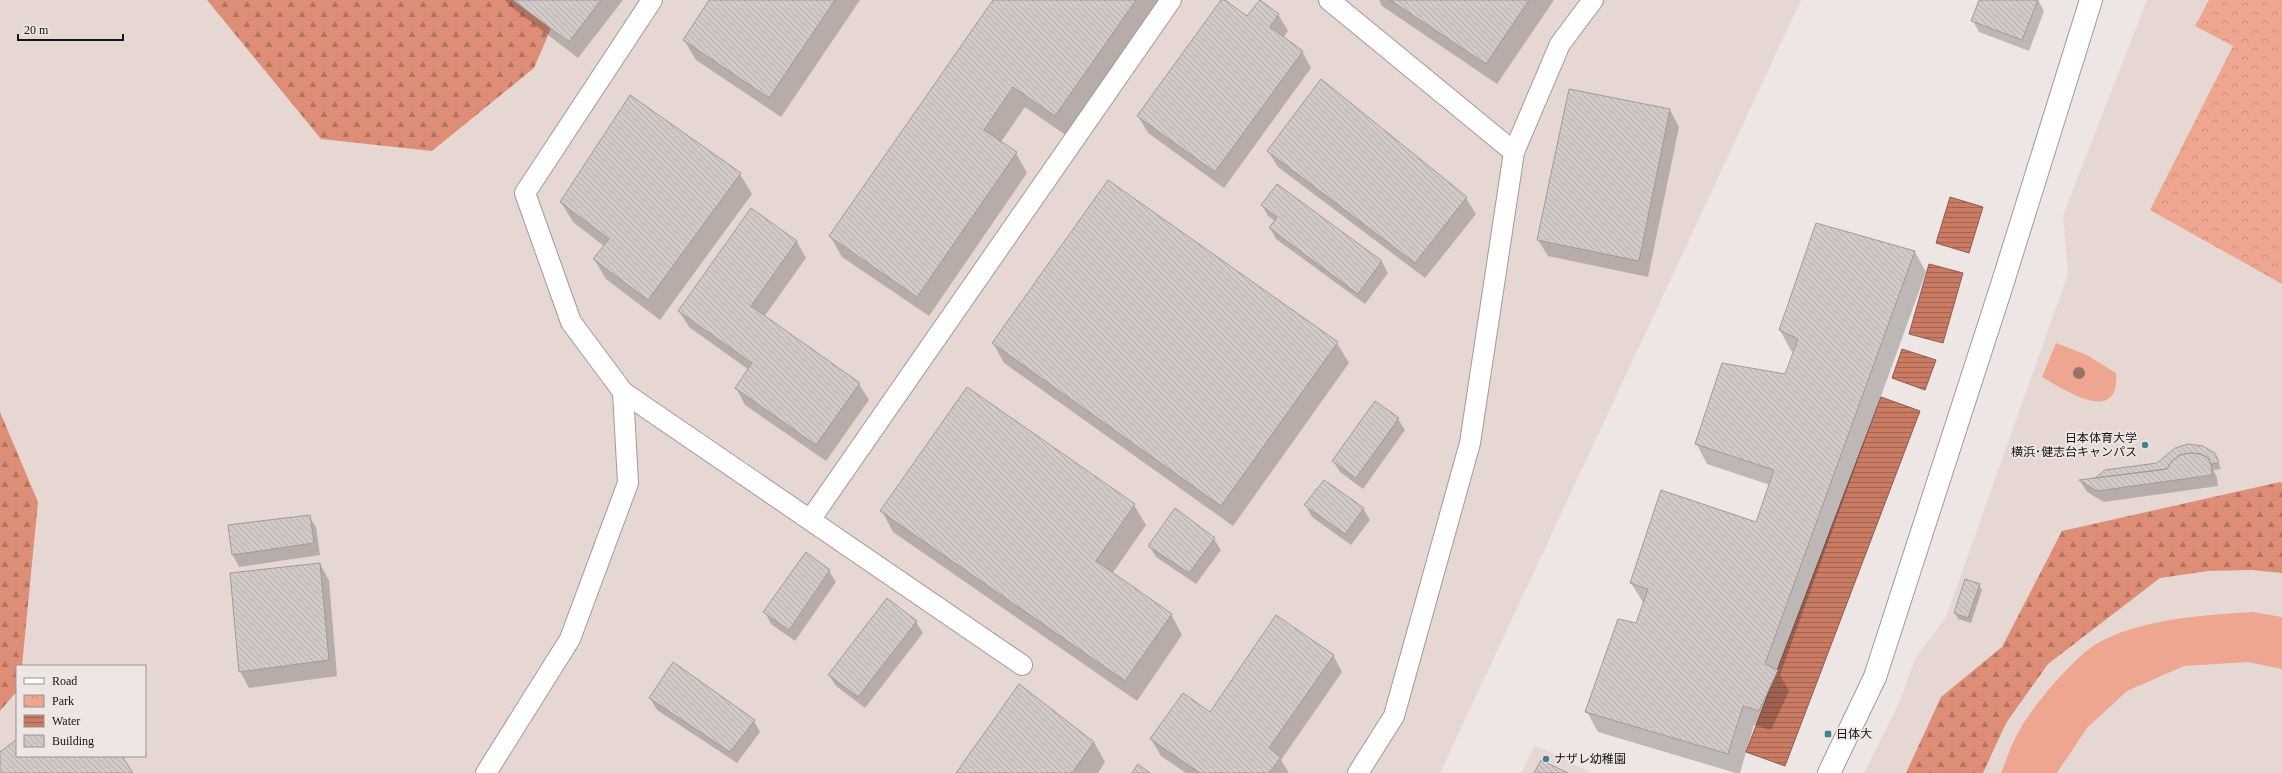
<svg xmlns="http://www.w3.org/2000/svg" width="2282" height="773" font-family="'Times New Roman','Noto Sans JP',serif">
<defs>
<pattern id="forest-firs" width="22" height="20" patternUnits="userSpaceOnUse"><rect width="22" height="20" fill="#de8e77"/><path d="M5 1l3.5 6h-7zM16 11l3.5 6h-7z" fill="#b37360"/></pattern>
<pattern id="park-crowns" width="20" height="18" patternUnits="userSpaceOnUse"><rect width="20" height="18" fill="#efa691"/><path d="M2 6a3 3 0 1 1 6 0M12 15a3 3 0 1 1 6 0" fill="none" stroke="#cc8e7c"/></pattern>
<pattern id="water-rules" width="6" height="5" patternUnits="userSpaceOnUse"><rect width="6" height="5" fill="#c97b64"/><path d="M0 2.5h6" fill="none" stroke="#a26451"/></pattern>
<pattern id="building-back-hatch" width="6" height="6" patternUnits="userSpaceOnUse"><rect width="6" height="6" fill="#d1cac8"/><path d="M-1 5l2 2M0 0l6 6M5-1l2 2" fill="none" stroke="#b3adab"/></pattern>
</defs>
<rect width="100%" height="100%" fill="#ede6e4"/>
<path fill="#e7d7d3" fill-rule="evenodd" d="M0,0H1801L1440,773H0ZM17,666H145V756H17Z
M2147,0H2282V773H1864L1899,703L1915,659L1946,617L2068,274L2063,215Z
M1535,745L1592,773H1521Z"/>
<path fill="#efa691" d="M2056,343L2087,355L2116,373C2120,427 2065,390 2042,377Z
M2253,612L2282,617V669L2248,662L2184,666L2127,691L2087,728L2057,773H2001C2007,759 2011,744 2019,731C2031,708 2072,660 2093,646C2136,619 2203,615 2253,612Z"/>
<path fill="url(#forest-firs)" d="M207,0H563L534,68L432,151L321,139Z
M0,412L38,502L22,666H17V691L0,711Z
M2280,482L2282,483V573L2252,570L2208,571L2160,578L2048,664L2006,723L1983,773H1906L1941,697L2002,647L2062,531Z"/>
<path fill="url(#park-crowns)" d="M2209,0H2282V284L2150,210L2233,46L2195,26Z"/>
<path fill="url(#water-rules)" stroke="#935c4c" d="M1950,197L1983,207L1969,253L1936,243Z
M1929,264L1963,273L1943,343L1909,334Z
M1902,349L1936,360L1925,390L1892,378Z
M1881,397L1920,411L1785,766L1746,752Z"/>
<path fill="#0003" d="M505,0H623L578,58L509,5Z
M711,0H860L781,117L696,60L684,40Z
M994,0H1161L1067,136L1025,107L1001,142L1016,153L1027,173L929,316L842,257L830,236Z
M1223,0L1247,17L1278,14L1288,31L1283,38L1302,51L1311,68L1224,188L1148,133L1138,116Z
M1379,0H1554L1497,84L1382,6Z
M1980,0H2038L2044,11L2029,51L1979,32L1973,21Z
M1670,110L1679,127L1648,277L1548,256L1538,240Z
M1268,151L1466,198L1476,214L1425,278L1278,167Z
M740,174L752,194L660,320L606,279L594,259L604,246L573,222L561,202Z
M1277,185L1382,262L1388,273L1365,304L1276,239L1270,228L1275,221L1268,216L1262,205Z
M751,209L797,242L806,258L764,317L859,384L869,400L826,461L745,405L736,388L749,370L689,327L679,311Z
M1817,224L1915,252L1926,272L1780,675L1789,691L1771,730L1754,725L1740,773H1736L1598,732L1587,712L1637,624L1644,604L1631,583L1757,524L1770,485L1707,464L1696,443L1786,376L1795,352L1791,351L1780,330Z
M993,343H1337L1349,363L1233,526L1004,363Z
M1398,419L1405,430L1363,489L1340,472L1333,461Z
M2217,460L2221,469L2213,470L2217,477L2218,486L2104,502L2087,492L2080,481L2158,464Z
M1134,505L1146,525L1112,574L1171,614L1182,635L1137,701L893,532L882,511Z
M1306,506L1363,508L1370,520L1351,545L1312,517Z
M309,516L316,527L320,555L239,567L233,555L229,526Z
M1214,539L1221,550L1196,584L1156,557L1149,546Z
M320,564L329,580L337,676L249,688L240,671Z
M829,571L836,582L795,641L771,624L765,612Z
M1979,585L1982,590L1971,623L1958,619L1955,613Z
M916,622L923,633L865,708L836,686L829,675Z
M1333,655L1342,672L1281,760L1289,773H1186L1161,756L1151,739Z
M650,698L754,721L760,732L737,763L657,710Z
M1094,742L1105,762L1098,773H958Z"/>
<path fill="url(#building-back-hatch)" stroke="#a09a98" d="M513,0H601L569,42Z
M709,0H835L769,98L683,40Z
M993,0H1136L1055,116L1013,87L984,130L1017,152L917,297L829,236Z
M1221,0H1225L1247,16L1260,0L1279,14L1270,27L1303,51L1215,172L1137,116Z
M1390,0H1529L1486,64Z
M1979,0H2038L2022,40L1971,21Z
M1321,79L1467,197L1415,263L1267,151Z
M1569,89L1670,109L1639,261L1537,240Z
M630,95L741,173L648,300L593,259L609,239L560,202Z
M1108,180L1338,342L1221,506L992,343Z
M1277,184L1382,261L1358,294L1269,228L1277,217L1261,205Z
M751,208L797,241L751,306L860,383L816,445L735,388L752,363L678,311Z
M1816,223L1915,251L1765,664L1778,670L1759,711L1743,706L1728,754L1585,712L1618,619L1636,623L1648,589L1630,583L1661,490L1756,522L1774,470L1695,444L1722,363L1785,374L1798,339L1779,330Z
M967,387L1135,504L1096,561L1172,614L1125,681L880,511Z
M1375,401L1399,418L1356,478L1332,461Z
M2188,444L2203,446L2215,453L2219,463L2211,464L2208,458L2201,454L2190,453L2180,455L2171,462L2167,469L2095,478L2105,470L2157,463L2175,448Z
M2190,453L2201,454L2208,458L2211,464L2212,475L2097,491L2079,480L2167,469L2171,462L2180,455Z
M1324,480L1364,508L1345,534L1304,505Z
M1175,508L1215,538L1189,573L1148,546Z
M310,515L314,543L232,555L228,525Z
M806,552L830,570L789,630L763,612Z
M320,563L329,660L239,672L230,573Z
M1965,579L1980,584L1968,618L1954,613Z
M887,598L917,621L858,697L828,675Z
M1276,615L1334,655L1269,748L1281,757L1269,773H1200L1150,739L1183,693L1210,712Z
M673,662L755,720L730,752L649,698Z
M1019,684L1094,742L1072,773H956Z
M17,739V756H122L133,773H0V752Z
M1541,760L1568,773H1534Z
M1138,764L1150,773H1132Z"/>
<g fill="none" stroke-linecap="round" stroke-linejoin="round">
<defs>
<path id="service" d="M1329,0L1514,152
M623,392L1022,665
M810,520L1171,0
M486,773L570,639L628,483L623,392L571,322L525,193L652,0
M1358,773L1394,716L1470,443L1514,152L1560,44L1593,0"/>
<path id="tertiary" d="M1829,773L1875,677L2001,288L2091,0"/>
</defs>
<use href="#service" stroke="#a19a98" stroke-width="22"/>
<use href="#tertiary" stroke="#a19a98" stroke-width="24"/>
<use href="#service" stroke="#fff" stroke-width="20"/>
<use href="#tertiary" stroke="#fff" stroke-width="22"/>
</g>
<circle fill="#93746b" cx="2079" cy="373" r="6"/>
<g fill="#408293" stroke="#ede6e4" stroke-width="1.5">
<circle cx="2145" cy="445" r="4"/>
<rect x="1824" y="730" width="8" height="8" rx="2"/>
<circle cx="1546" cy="759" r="4"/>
</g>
<g text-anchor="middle" stroke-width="3.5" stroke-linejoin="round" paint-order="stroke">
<g font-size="12" fill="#161413" stroke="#ede6e4" text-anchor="start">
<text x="2137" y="442" text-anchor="end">日本体育大学<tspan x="2137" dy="14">横浜･健志台キャンパス</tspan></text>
<text x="1836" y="738">日体大</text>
<text x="1554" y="763">ナザレ幼稚園</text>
</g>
</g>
<rect x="16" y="665" width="130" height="92" fill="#ede6e4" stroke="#979290"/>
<rect x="24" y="678" width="20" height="6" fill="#ffffff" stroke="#979290"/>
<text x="52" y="685" font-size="12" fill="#161413">Road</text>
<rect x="24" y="695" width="20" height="12" fill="url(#park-crowns)" stroke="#979290"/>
<text x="52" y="705" font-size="12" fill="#161413">Park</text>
<rect x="24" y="715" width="20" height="12" fill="url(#water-rules)" stroke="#979290"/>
<text x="52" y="725" font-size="12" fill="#161413">Water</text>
<rect x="24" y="735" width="20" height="12" fill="url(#building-back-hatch)" stroke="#979290"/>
<text x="52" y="745" font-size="12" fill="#161413">Building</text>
<path d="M18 34v6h105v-6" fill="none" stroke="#161413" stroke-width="2"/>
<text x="24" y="34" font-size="12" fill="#161413" stroke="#ede6e4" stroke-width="3" paint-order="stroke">20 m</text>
</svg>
